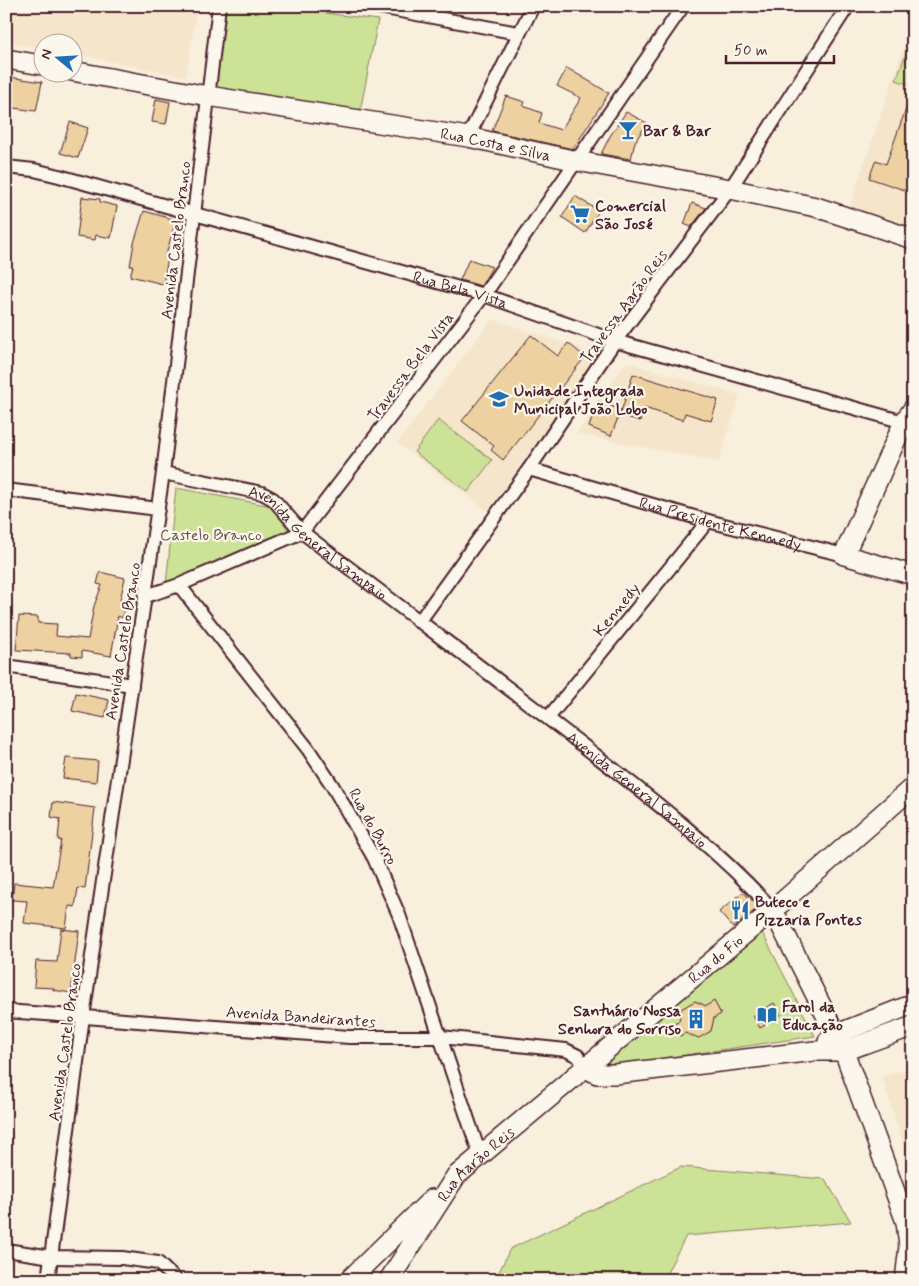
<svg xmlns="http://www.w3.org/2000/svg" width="919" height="1286" font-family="Mynerve,sans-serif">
<rect width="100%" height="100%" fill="#f8efdd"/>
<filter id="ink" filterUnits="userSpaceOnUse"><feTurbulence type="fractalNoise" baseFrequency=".02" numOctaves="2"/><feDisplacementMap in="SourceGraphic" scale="10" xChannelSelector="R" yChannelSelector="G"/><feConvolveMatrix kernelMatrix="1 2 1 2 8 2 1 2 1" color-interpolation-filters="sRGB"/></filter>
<g filter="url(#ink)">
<path fill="#f5e6cb" d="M6,6H197L186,77L73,54L72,42H42V49L6,41Z
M912,23H913V231L849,208Z
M492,319L598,354L489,512L397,443Z
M626,362L740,395L719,462L576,434Z
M913,1067V1177L882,1077Z"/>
<path fill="#cce297" stroke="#8b8061" d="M223,6H273L378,20L360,112L212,89Z
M913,34V86L896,80Z
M438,420L492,460L468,492L414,452Z
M176,488L271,506L293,536L166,584Z
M761,930L815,1036L597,1068Z
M681,1167L825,1179L851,1222L686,1236L663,1280H495L510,1249Z"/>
<path fill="#edd1a1" stroke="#4a1f2b" d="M567,68L609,93L573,149L492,131L506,96L525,102L523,106L542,113L539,123L561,130L581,98L557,86Z
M9,77L42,82L36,111L6,107Z
M911,95H913V193L869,178L876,160L886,164Z
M156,99L170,102L166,124L152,122Z
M626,112L647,123L635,142L631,159L601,154L610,136Z
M70,122L88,128L78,158L60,153Z
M575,196L599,211L585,233L562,217Z
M82,197L100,199V202L117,206L111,238L96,235L95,240L77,237Z
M692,203L706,208L691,227L684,224Z
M144,211L176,220L165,258H168L163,284L130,276L133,266H130L134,243Z
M469,259L492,267L481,286L460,280Z
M531,335L558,356L568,343L585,357L503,460L491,450L494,446L462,421Z
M633,374L718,400L711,421L685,413L683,420L644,408L640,421L620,415Z
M598,401L621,410L611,436L589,427Z
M100,572L125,578L120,600L127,602L122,618L118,616L111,656L82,651V657L71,656V653L16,650L19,616L38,617V623L57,624L56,636L88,639L94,606L102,585L97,584Z
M76,693L109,700L105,718L72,711Z
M66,758L98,761L96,782L63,778Z
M53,802L95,808L85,889L78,888L75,907L69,906L66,928L24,923L27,901L12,900L14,883L53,887L61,840H58L60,819L51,817Z
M743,892L759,907L733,928L719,912Z
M61,929L79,931L71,993L53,990L54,988L34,987L36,961L57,962Z
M695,1001L706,1006L714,1001L721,1014L714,1018L711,1031L699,1038L685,1033L680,1036L673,1023L679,1021L681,1009Z
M774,1003L781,1015L760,1028L753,1016Z"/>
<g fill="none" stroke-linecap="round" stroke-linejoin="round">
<defs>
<g id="street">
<path d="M374,6L518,33"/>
<path d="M468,137L533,6"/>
<path id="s1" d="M6,167L34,170L59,176L484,295L615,341L904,422"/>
<path id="s2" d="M529,469L708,521L844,555"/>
<path id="s3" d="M163,473L262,493L273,499L302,532C399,607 498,679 594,754C657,803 719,851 773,910"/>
<path d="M6,490L158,509"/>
<path d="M179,585L302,532L484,295L683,6"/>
<path d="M146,596L179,585L308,749L332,785L374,858L399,915L480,1155"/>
<path d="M419,622L529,469L615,341L730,189L848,6"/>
<path d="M6,666L132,685"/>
<path d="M548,718L708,521"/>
<path d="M6,1011L349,1037H441L566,1050L578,1056L586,1068"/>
<path d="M6,1250L52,1257L122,1258L158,1263L176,1280"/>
<path d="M48,1280L83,1017L163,473L219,6"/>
</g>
<g id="secondary">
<path d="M6,59L42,65"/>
<path id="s4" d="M72,71L208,96L468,137L577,161L730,189L816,207L913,239"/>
<path d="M913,409L904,422L844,555L913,575"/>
<path d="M773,910L844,1051L906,1222L909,1246L905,1280"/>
<path d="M828,1041L837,1034L913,1004"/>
<path d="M586,1068L597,1074H615L815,1051H844L913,1026"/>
<path d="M349,1280L432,1199"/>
<path id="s5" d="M389,1280L456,1176L773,910L913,787"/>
</g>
</defs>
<use href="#street" stroke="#4a1f2b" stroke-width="16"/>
<use href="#secondary" stroke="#4a1f2b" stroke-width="22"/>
<use href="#street" stroke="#fbf7ec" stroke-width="12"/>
<use href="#secondary" stroke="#fbf7ec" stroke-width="19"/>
</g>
</g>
<defs>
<symbol id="bar-bare" viewBox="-9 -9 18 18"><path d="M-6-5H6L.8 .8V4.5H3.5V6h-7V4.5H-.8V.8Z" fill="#1f6fb2" stroke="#fbf7ec" stroke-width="2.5" paint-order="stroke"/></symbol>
<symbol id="supermarket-bare" viewBox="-9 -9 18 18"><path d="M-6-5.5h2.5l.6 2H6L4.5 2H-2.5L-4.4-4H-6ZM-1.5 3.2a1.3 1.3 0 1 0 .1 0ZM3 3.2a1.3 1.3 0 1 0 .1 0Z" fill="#1f6fb2" stroke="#fbf7ec" stroke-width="2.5" paint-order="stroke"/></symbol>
<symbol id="school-bare" viewBox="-9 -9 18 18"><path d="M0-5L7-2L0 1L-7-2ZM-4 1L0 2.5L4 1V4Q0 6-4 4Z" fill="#1f6fb2" stroke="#fbf7ec" stroke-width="2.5" paint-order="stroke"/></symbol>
<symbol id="restaurant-bare" viewBox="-9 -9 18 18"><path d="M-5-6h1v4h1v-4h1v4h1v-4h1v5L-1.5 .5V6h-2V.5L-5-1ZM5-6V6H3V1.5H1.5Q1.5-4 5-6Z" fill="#1f6fb2" stroke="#fbf7ec" stroke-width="2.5" paint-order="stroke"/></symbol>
<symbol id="library-bare" viewBox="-9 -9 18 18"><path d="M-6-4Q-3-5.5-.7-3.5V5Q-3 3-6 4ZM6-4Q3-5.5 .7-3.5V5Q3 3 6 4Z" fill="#1f6fb2" stroke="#fbf7ec" stroke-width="2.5" paint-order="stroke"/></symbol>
<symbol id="building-bare" viewBox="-9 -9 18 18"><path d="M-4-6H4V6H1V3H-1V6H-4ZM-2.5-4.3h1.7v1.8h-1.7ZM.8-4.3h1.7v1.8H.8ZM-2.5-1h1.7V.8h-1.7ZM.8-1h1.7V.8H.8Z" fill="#1f6fb2" stroke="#fbf7ec" stroke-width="2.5" paint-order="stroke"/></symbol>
</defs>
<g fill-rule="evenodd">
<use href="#bar-bare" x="614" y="116" width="28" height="28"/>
<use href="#supermarket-bare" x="566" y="200" width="28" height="28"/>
<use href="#school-bare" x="485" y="385" width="28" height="28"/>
<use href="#restaurant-bare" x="726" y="896" width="28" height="28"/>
<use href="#library-bare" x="753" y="1001" width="28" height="28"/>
<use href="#building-bare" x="682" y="1005" width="28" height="28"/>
</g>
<g text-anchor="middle" stroke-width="4.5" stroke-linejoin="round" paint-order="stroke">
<g font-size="16" font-weight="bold" fill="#4a1f2b" stroke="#fbf7ec" text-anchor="start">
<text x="643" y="136">Bar &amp; Bar</text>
<text x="595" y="211">Comercial<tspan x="595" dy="18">São José</tspan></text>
<text x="514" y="396">Unidade Integrada<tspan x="514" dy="18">Municipal João Lobo</tspan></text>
<text x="755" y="907">Buteco e<tspan x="755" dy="18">Pizzaria Pontes</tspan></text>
<text x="782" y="1012">Farol da<tspan x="782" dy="18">Educação</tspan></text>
<text x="681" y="1016" text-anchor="end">Santuário Nossa<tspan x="681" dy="18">Senhora do Sorriso</tspan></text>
</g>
<g font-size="16" fill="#4a1f2b" stroke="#fbf7ec">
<text dy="6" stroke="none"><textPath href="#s4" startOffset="430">Rua Costa e Silva</textPath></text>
<text transform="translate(175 240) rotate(-83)" y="6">Avenida Castelo Branco</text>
<text dy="6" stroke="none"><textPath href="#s1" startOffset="471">Rua Bela Vista</textPath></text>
<text transform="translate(623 306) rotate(-54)" y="6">Travessa Aarão Reis</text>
<text transform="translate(410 366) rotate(-53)" y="6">Travessa Bela Vista</text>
<text dy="6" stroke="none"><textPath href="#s2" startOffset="199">Rua Presidente Kennedy</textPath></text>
<text dy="6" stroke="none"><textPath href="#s3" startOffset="175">Avenida General Sampaio</textPath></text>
<text transform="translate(616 609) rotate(-51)" y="6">Kennedy</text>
<text transform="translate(122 641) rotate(-81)" y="6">Avenida Castelo Branco</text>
<text dy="6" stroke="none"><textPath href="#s3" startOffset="580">Avenida General Sampaio</textPath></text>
<text transform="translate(374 826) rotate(61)" y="6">Rua do Burro</text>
<text dy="6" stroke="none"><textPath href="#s5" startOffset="462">Rua do Fio</textPath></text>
<text transform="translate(301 1016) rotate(4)" y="6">Avenida Bandeirantes</text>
<text transform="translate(64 1042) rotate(-82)" y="6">Avenida Castelo Branco</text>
<text dy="6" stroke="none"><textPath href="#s5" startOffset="146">Rua Aarão Reis</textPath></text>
</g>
<g font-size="16" fill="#6a5046" stroke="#fbf7ec">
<text x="211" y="540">Castelo Branco</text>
</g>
</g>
<rect width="919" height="1286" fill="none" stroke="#fbf7ec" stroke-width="25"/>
<rect x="12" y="12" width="894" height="1261" fill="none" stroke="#4a1f2b" stroke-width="2" filter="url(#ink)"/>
<g transform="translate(58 58) rotate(288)"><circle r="24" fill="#fbf7ec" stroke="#b4a19f"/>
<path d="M0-4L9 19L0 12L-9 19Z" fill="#1f6fb2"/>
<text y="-8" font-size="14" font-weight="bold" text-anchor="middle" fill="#4a1f2b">N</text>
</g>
<path d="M726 55v8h108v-8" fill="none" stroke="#4a1f2b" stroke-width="2.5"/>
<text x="734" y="55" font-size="15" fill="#4a1f2b" stroke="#fbf7ec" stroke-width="4" paint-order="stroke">50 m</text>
</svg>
